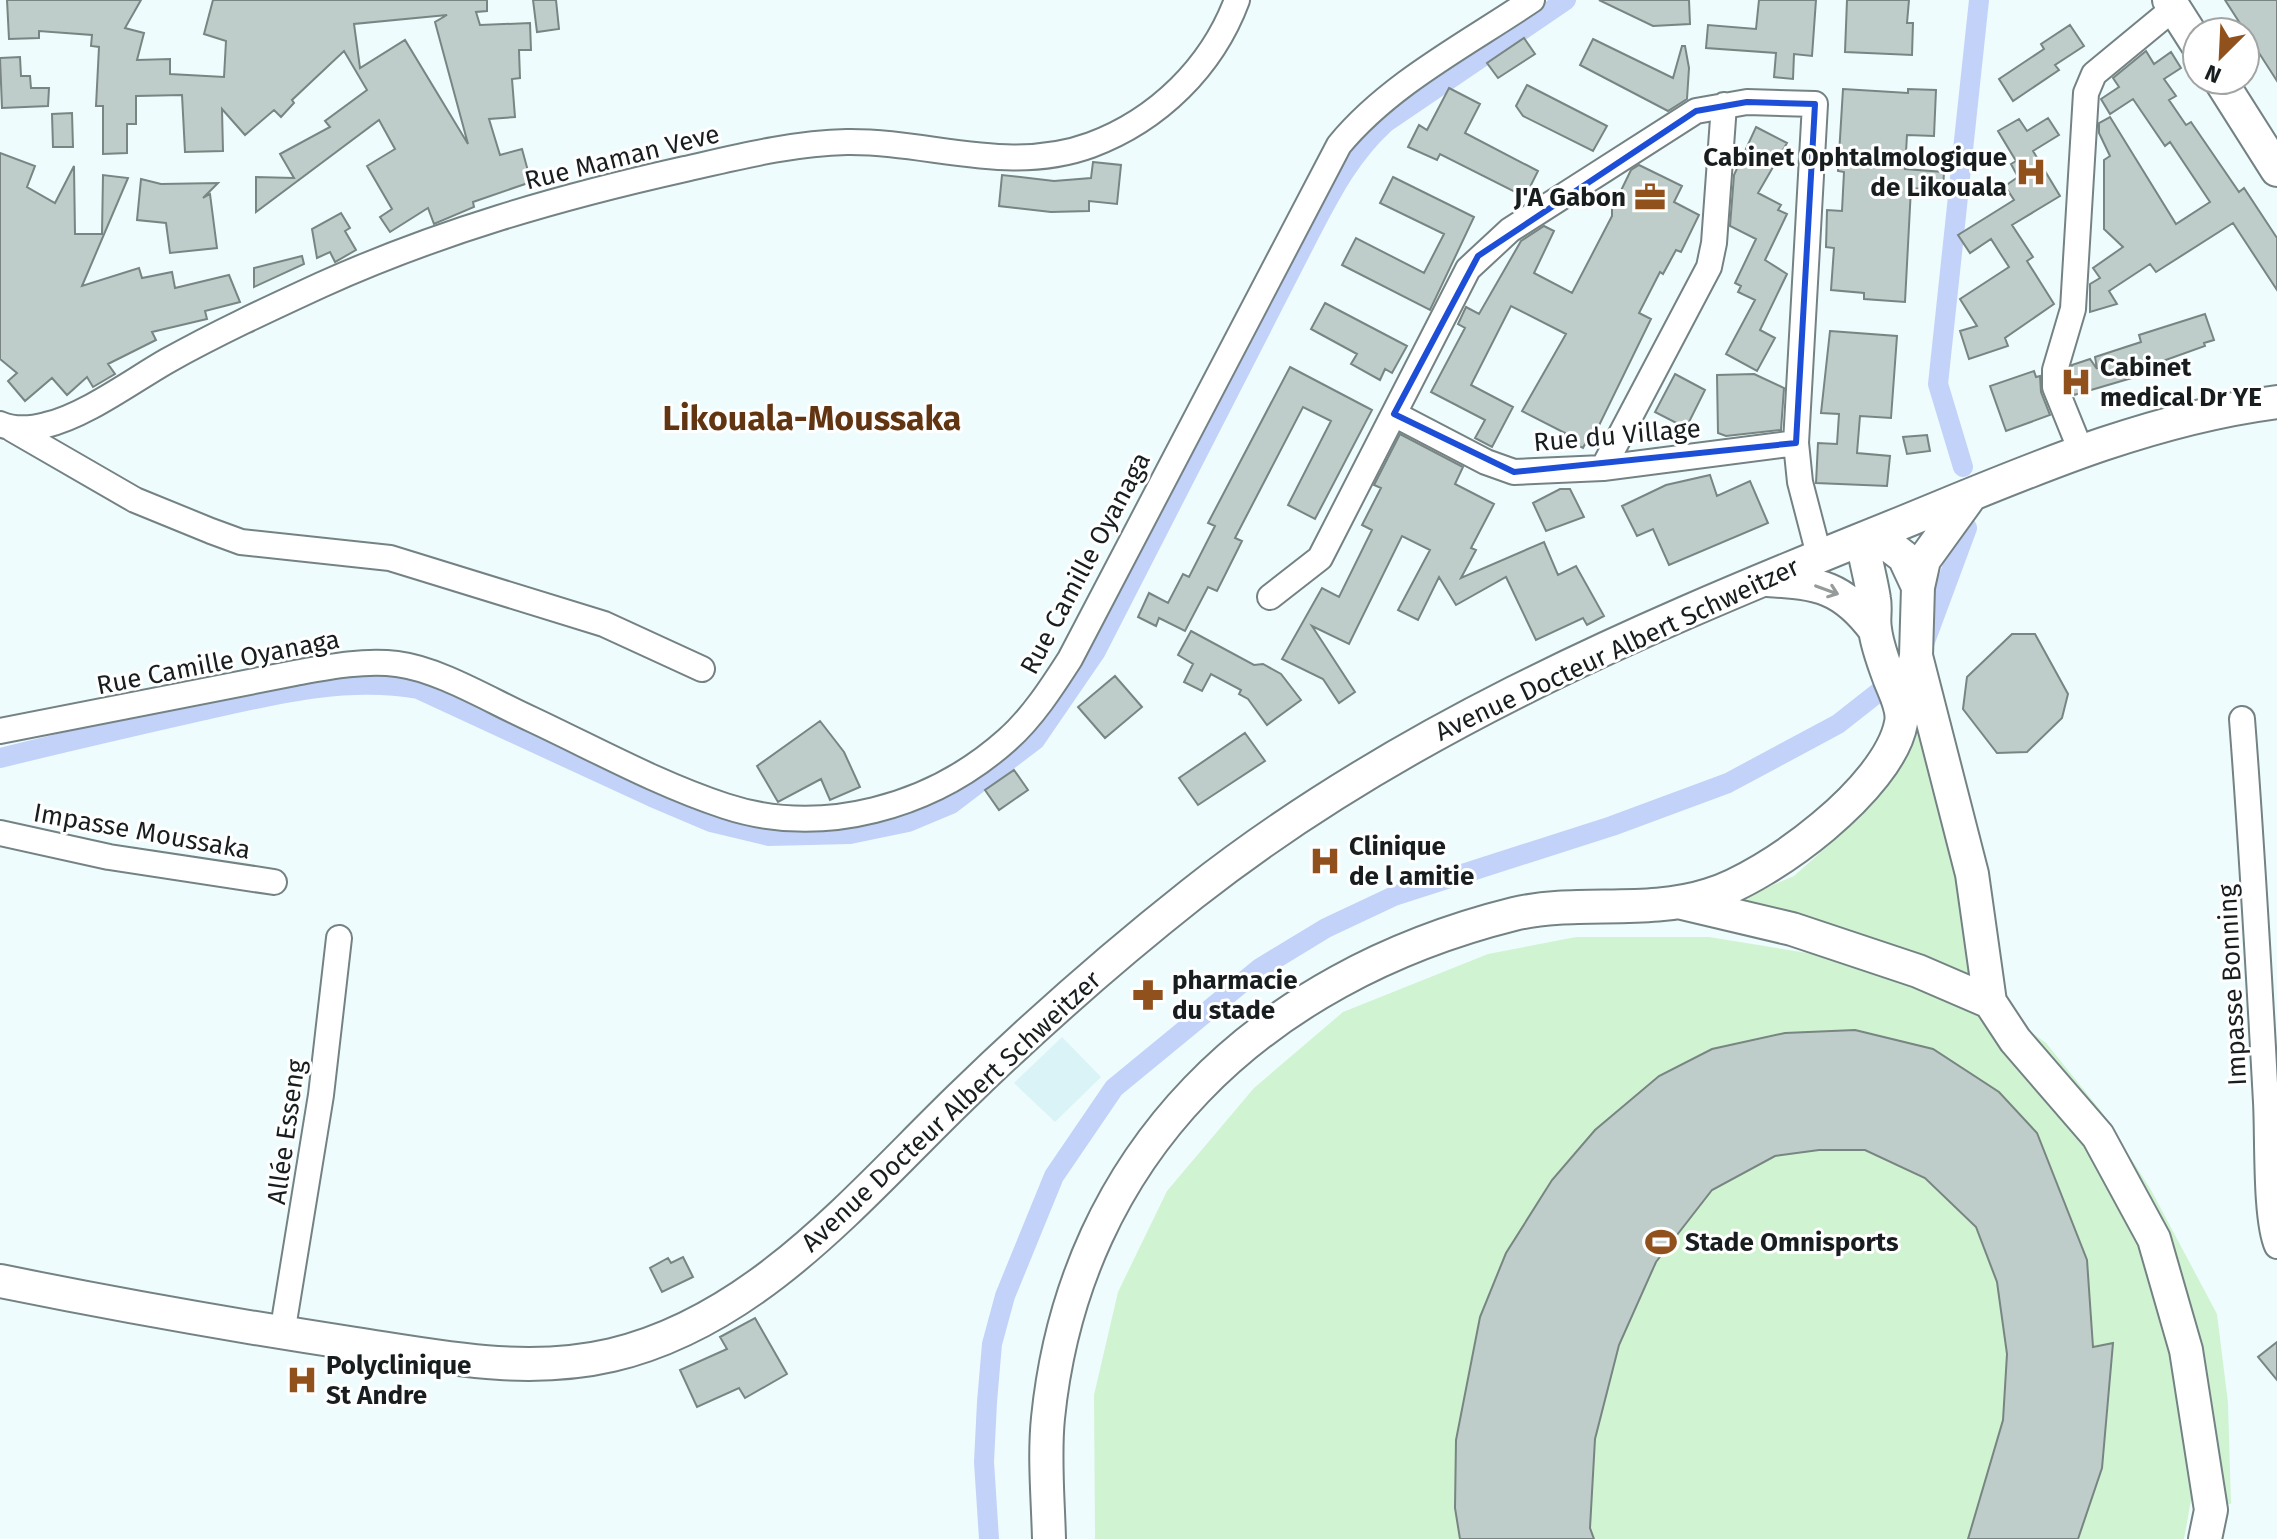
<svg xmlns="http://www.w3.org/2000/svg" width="2277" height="1539" font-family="'Fira Sans',sans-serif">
<rect width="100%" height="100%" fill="#effcfe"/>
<path fill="#daf3f7" d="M1062,1037L1101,1077L1055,1122L1014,1083Z"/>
<path fill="#d0f3d2" d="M1915,720L1960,871L1974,983L1726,905L1794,876L1859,818Z
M1576,937H1709L1918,971L1990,1002L2046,1043L2101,1111L2151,1190L2217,1314L2228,1403L2231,1504L2191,1500L2184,1539H1095L1094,1395L1118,1292L1167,1191L1254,1088L1343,1012L1488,954Z"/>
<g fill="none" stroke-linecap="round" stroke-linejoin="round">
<path stroke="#c3d2f9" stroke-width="20" d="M1963,467L1938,384L1979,0
M1924,644L1967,528
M0,758C65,742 130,727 196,712C269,696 343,676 418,689L652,797L711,822L769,836L850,834L908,822L951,804L1035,740L1096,651L1311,231C1332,191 1351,154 1385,123L1566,0
M989,1539L984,1462L987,1402L992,1344L1005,1296L1054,1176L1114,1088L1260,968L1326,928L1394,896L1612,826L1728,783L1838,724L1880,691"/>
</g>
<path fill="#becdc9" stroke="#788582" stroke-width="2" fill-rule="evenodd" d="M7,0H141L125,28L144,33L137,60L170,59V74L224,77L226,41L204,34L213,0H487V11L476,12L480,25L530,23L531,50H519L520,78L512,79L515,117L489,119L500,155L522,149L531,182L473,202L474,207L434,224L428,208L390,232L380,217L392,209L367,166L395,149L379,120L256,212V177L294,178L280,154L330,127L325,121L367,90L344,51L292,100L294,103L281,117L274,110L245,135L222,109L223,151L185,152L182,95L136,96V124H127V153L103,154V106H96L99,47L91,46L92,35L39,31V38L9,39ZM447,15L435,22L468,144L405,40L360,68L354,24Z
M533,0H556L559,29L537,32Z
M1599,0H1689L1690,24L1653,26Z
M1759,0H1816L1812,56L1794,54L1793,79L1774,77L1776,53L1706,48L1708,25L1756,29Z
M1847,0H1909L1907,23H1913L1912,55L1845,52Z
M2225,0H2277V81Z
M2070,25L2084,46L2055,65L2059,70L2013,101L1999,79L2044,49L2041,44Z
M1524,38L1535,54L1498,78L1487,63Z
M1593,39L1673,78L1682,46H1685L1689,68L1687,99L1668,111L1580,65Z
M2146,51L2154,64L2171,52L2181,68L2164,79L2176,96L2169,100L2186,125L2191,122L2239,192L2244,188L2277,238V290L2233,223L2156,272L2150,264L2109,291L2117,304L2090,312V284L2100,278L2093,268L2123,247L2104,229V160L2110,156L2099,133V123L2110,117L2176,224L2210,202L2170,142L2165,146L2133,99L2110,114L2101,99L2119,87L2113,78Z
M20,57L21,76H30L31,88H49L48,106L2,108L0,58Z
M1527,85L1607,126L1593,151L1523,116L1516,106Z
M1449,88L1480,104L1465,133L1538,171L1525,197L1440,154L1437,160L1408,147L1419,125L1427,130Z
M1843,89L1908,93V89L1936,90L1934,136L1907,135L1905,169L1944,172L1943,190L1911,188L1905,302L1864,299V293L1831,290L1834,248L1826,247L1827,210L1842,211L1844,172L1838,171Z
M72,113L73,147H53L52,114Z
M2048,118L2059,135L2033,151L2060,196L2012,225L2033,257L2027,261L2054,304L2005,338L2008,346L1969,359L1960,331L1977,326L1960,299L2009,267L1991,239L1970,253L1958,235L2014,200L2005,186L2018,177L2011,164L2016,161L1998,131L2019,119L2027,131Z
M1756,127L1787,143L1758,193L1781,205L1778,210L1787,214L1765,260L1787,274L1760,330L1775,338L1757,371L1726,354L1755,300L1738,292L1741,286L1735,283L1756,239L1730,226L1734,175Z
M0,153L35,166L27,187L55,203L74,166L75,234H102L103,175L128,178L82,286L139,268L142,278L172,272L175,288L229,275L240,302L205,311L207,319L152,332L156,340L108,364L115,374L93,387L87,377L67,395L52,378L25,401L8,381L17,373L0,359Z
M1093,162L1121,165L1117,204L1089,201V211L1051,212L999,206L1002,175L1054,181L1091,178Z
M1639,165L1682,186L1674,202L1699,215L1681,252L1676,250L1663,274L1660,272L1639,313L1651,319L1589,446L1585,444L1583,448L1563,438L1565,433L1522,411L1566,334L1511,306L1471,385L1513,407L1492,447L1475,438L1485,420L1431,392L1465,328L1458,324L1466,307L1479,314L1521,241L1544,226L1554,231L1534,273L1572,293L1612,216V209L1631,170Z
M1393,177L1474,217L1430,310L1342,265L1356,238L1424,273L1444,234L1380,203Z
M141,179L161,184L218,183L203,198L210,194L217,248L170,253L166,223L137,220Z
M341,213L350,228L345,231L356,250L335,262L330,252L317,258L312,229Z
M302,256L304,264L254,287V268Z
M1325,303L1407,346L1392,373L1385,369L1380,380L1351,364L1357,354L1311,329Z
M2205,314L2214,340L2204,343L2205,346L2149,366L2141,372L2142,375L2074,395L2070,384L2072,365L2090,359L2097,369L2095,357L2141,342L2139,335Z
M1830,331L1897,336L1891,418L1860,416L1857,453L1890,456L1887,486L1816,483L1818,443L1837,444L1839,414L1821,413Z
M1290,367L1372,410L1315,519L1288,505L1331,421L1303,407L1235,538L1242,541L1217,591L1208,587L1185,631L1159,618L1156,626L1138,617L1149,593L1168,603L1183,574L1189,577L1215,526L1208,523Z
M2034,371L2036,377L2040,376L2041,392L2050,415L2006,431L1990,386Z
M1675,374L1705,390L1686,428L1655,412Z
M1754,374L1784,388L1781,430L1726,436L1718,433L1717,375Z
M1400,434L1463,467L1455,484L1494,504L1471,548L1476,550L1461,578L1544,542L1558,575L1576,566L1604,616L1587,625L1583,618L1536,640L1506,577L1456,605L1439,577L1418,620L1398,610L1430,550L1402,536L1349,644L1312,626L1355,692L1339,703L1323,679L1282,659L1322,588L1339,597L1372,530L1362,525L1381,488L1374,485Z
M1927,435L1930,451L1907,454L1903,437Z
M1710,475L1717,496L1750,481L1768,523L1669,565L1653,529L1637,536L1622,506L1666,485Z
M1560,489H1570L1584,517L1546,531L1533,503Z
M1191,631L1254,665L1263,664L1281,674L1301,700L1267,725L1248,699L1239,694L1241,690L1211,674L1202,691L1184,682L1193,664L1178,655Z
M2012,634H2035L2068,694L2062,718L2027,752L1997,753L1963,709L1967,677Z
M1115,676L1142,707L1105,738L1078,707Z
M820,721L844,752L860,787L830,800L821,779L778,802L757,766Z
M1245,733L1265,761L1198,805L1179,778Z
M1014,770L1028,790L999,810L985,790Z
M1855,1030L1933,1049L1999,1092L2037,1133L2087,1260L2093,1347L2113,1343L2102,1468L2078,1539H1968L2003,1420L2007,1354L1997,1282L1976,1227L1925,1178L1865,1150H1819L1775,1156L1712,1190L1656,1262L1619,1345L1595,1439L1590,1528L1594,1539H1460L1455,1508L1456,1440L1480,1317L1506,1253L1552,1180L1595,1130L1659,1076L1712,1049L1785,1033Z
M683,1257L693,1277L662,1292L650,1268L668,1258L671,1263Z
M755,1318L787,1374L745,1398L739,1388L697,1407L680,1370L727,1349L720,1337Z
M2277,1342V1380L2258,1357Z"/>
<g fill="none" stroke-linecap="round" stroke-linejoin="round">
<defs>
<path id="minor" d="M1394,414L1486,462L1514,472L1603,468L1796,443
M0,424C14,430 31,429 46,425C85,416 132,381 167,361C217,333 269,309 321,285C438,232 560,197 685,169C738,157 793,143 847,142C930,141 1010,175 1091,145C1158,120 1212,67 1237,0
M12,429L135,500L211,531L241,542L390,558L604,624L702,669
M2081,451L2055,387V370L2073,309L2086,93L2094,74L2174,8
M1603,468L1709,267L1714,243L1724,105
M1270,597L1320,558L1468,269L1510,230L1696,111L1747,102L1815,104L1796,443L1800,482L1819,555
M2242,719C2252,847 2259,974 2266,1102C2268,1137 2265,1219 2277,1246
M0,731L295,673C328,667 363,660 397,664C439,669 493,702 531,719C595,749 658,784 725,806C822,838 932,807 1007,740C1032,718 1052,687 1070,659L1339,145C1389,84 1467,44 1532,0
M0,833L109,857L274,882
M282,1334L321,1095L339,938"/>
<path id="secondary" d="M2169,0L2197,44
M2220,80L2277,170
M1874,534L1904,557L1918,587L1916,656L1912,675
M1767,580C1819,583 1843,587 1875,630
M1918,587L1924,560L1971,495
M1916,656L1972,874L1990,1002
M1682,903L1792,929L1918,971L1990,1002L2015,1040L2098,1136L2154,1239L2186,1350L2211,1510L2205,1539
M0,1281C118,1305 237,1326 356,1344C440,1357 527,1375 612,1355C756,1321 857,1198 959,1099C1033,1027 1111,958 1192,894C1392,736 1627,634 1862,539C1998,485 2130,421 2277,402
M1049,1539C1048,1499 1044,1457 1048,1418C1075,1152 1261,977 1514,914C1577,899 1647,915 1709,895C1769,877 1889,788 1901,723C1904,709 1895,693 1890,680C1884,664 1877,646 1875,629C1873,619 1876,609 1874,599C1871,579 1865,559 1862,539"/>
</defs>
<use href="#minor" stroke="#748284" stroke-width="28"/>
<use href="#secondary" stroke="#748284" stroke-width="36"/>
<use href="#minor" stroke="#fff" stroke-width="24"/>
<use href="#secondary" stroke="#fff" stroke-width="32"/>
</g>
<defs><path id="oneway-shaft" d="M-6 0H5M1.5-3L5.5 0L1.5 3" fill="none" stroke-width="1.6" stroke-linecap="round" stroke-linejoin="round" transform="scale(2)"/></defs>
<use stroke="#979a9a" href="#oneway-shaft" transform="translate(1827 590) rotate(20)"/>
<path fill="none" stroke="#1d4ed8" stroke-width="6" stroke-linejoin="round" d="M1747,102L1815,104L1796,443L1514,472L1394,414L1478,256L1696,111Z"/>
<defs>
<symbol id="hospital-bare" viewBox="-9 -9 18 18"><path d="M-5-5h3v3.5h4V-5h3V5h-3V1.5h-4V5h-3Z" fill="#91511c" stroke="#fff" stroke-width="2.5" paint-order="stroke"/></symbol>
<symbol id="office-bare" viewBox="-9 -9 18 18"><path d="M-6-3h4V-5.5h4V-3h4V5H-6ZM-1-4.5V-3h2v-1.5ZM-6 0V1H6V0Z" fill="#91511c" stroke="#fff" stroke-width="2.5" paint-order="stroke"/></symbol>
<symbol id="pharmacy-bare" viewBox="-9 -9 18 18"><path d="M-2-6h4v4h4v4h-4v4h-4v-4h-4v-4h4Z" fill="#91511c" stroke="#fff" stroke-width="2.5" paint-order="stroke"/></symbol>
<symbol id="stadium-bare" viewBox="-9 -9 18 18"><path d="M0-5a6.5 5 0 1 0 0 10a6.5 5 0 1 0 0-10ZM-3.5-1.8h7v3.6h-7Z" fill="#91511c" stroke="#fff" stroke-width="2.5" paint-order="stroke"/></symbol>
</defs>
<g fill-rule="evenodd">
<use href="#hospital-bare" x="2009" y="150" width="44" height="44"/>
<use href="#office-bare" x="1628" y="175" width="44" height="44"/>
<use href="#hospital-bare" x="2054" y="360" width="44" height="44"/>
<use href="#hospital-bare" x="1303" y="839" width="44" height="44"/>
<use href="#pharmacy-bare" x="1126" y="973" width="44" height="44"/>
<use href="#stadium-bare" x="1639" y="1220" width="44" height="44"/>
<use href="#hospital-bare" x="280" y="1358" width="44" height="44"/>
</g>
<g text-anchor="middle" stroke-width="6" stroke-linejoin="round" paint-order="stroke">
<g font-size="26" fill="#181e1f" stroke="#fff">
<text transform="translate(622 157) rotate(-14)" y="9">Rue Maman Veve</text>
<text transform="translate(1617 435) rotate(-5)" y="9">Rue du Village</text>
<text transform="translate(1085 563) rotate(-62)" y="9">Rue Camille Oyanaga</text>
<text transform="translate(1617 649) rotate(-25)" y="9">Avenue Docteur Albert Schweitzer</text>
<text transform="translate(218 662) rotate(-11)" y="9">Rue Camille Oyanaga</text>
<text transform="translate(142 831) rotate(10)" y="9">Impasse Moussaka</text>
<text transform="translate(2232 985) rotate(-93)" y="9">Impasse Bonning</text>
<text transform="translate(951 1111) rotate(-43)" y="9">Avenue Docteur Albert Schweitzer</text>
<text transform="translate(286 1132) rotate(-82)" y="9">Allée Esseng</text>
</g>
<g font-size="26" font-weight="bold" fill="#181e1f" stroke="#fff" text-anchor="start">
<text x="2007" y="166" text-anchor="end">Cabinet Ophtalmologique<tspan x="2007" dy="30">de Likouala</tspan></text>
<text x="1626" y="206" text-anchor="end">J'A Gabon</text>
<text x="2100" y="376">Cabinet<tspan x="2100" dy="30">medical Dr YE</tspan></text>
<text x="1349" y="855">Clinique<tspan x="1349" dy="30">de l amitie</tspan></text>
<text x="1172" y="989">pharmacie<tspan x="1172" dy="30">du stade</tspan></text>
<text x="1685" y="1251">Stade Omnisports</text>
<text x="326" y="1374">Polyclinique<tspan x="326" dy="30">St Andre</tspan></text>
</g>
<g font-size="34" font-weight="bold" fill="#623512" stroke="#fff">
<text x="812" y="430">Likouala-Moussaka</text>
</g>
</g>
<g transform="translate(2221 56) rotate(204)"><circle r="38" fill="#ffffff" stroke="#a3a5a5" stroke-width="2"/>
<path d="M0-6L14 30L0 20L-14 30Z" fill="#91511c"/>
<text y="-12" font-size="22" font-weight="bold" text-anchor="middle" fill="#181e1f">N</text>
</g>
</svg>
